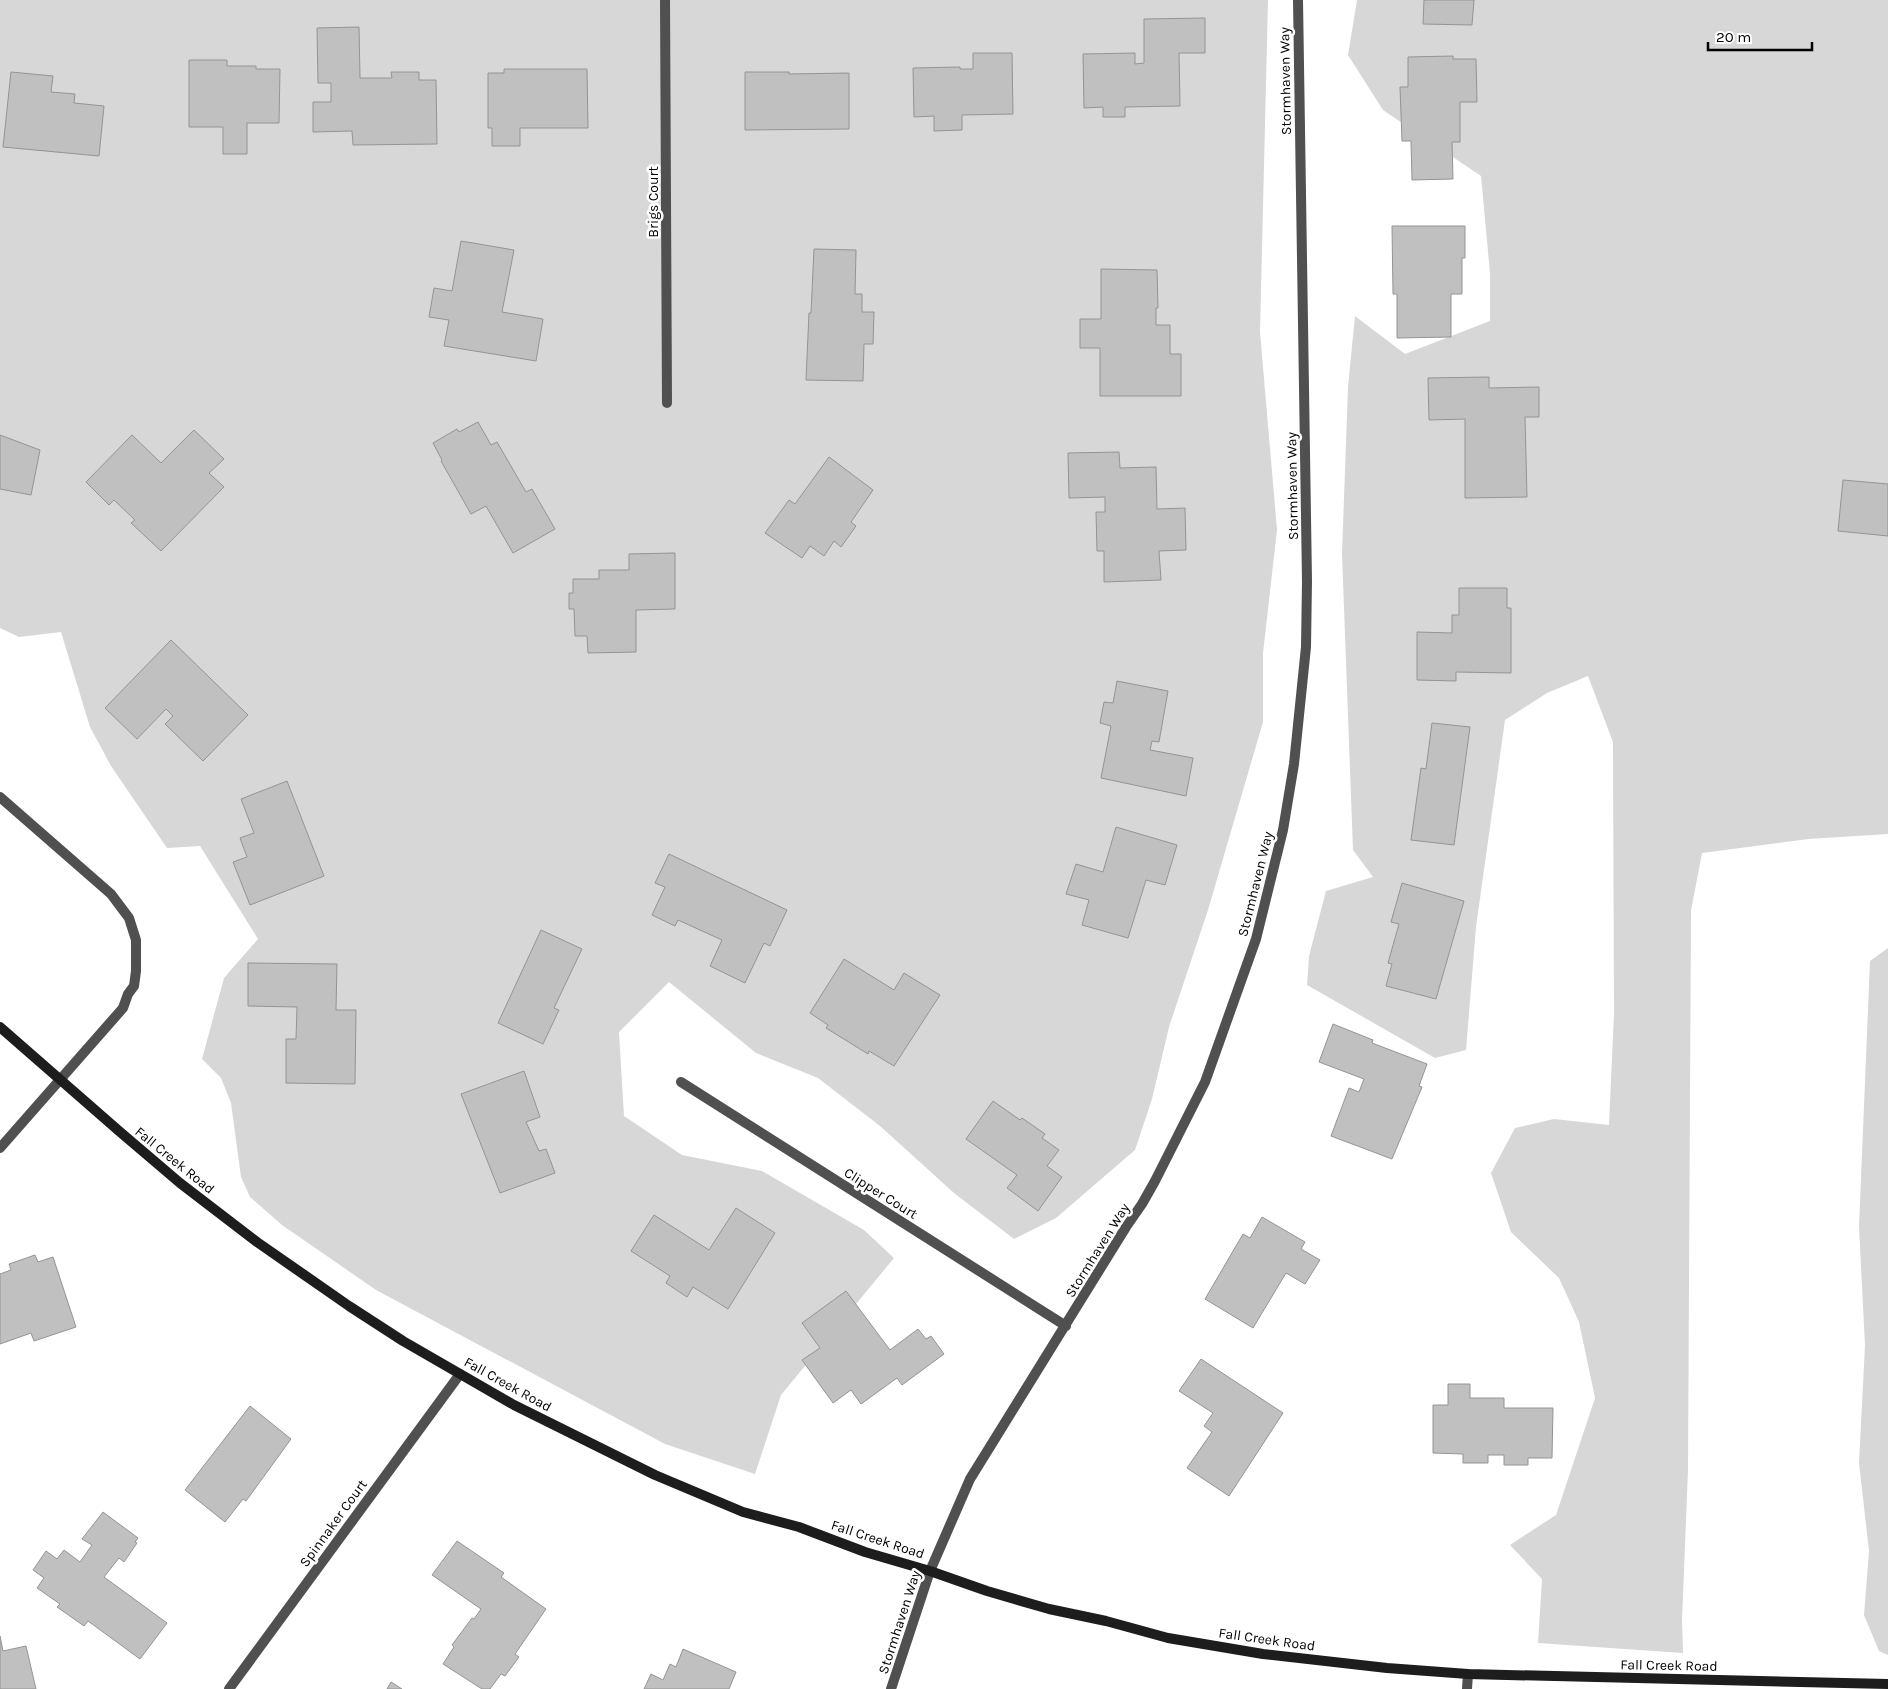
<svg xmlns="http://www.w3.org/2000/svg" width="1888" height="1689" font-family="Karla,sans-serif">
<rect width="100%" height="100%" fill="#fff"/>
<path fill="#d7d7d7" d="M0,0H1268L1260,332L1277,530L1263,653V722L1208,910L1169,1027L1152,1099L1135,1150L1056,1218L1014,1239L954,1193L880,1126L818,1078L756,1053L669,982L619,1032L624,1116L682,1155L762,1171L864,1230L894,1258L781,1395L755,1474L665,1444L376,1290L282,1225L250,1197L241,1177L231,1103L221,1078L202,1059L224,978L258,939L200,846L167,848L111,766L90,727L61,632L19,637L0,628Z
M1357,0H1888V834L1808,839L1702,853L1691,911L1688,1470L1682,1621L1683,1653L1538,1643L1542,1579L1510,1545L1556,1515L1595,1398L1579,1322L1559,1278L1511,1232L1491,1173L1515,1128L1554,1119L1609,1125L1614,1013L1613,742L1588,676L1547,693L1505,720L1476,927L1466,1050L1435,1058L1307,985L1309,956L1326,891L1373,877L1353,850L1342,554L1348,387L1355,316L1405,354L1490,321V273L1481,176L1383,110L1348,55Z
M1888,948V1655L1879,1651L1864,1615L1869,1551L1859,1463L1865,1345L1859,1227L1870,961Z"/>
<path fill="#c0c0c0" stroke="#949494" d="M1424,0H1474L1472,25L1423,24Z
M1205,18V53H1179L1180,106L1125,107V117H1103V107L1084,108L1083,54L1135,53V64L1144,63V19Z
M359,27L360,78H392L391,72H419V80H436L437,144L353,145L352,131L313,132V102H331V83H318L317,28Z
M973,53H1012L1013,114L962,115V130L934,131V116L914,117L913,68L960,67V69H973Z
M1453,56V59H1476L1477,102H1460V142H1452L1453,179L1412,180L1411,141H1402L1400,87H1408V57Z
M189,60H227V66H256V69H280L279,123H247V154H223V127H189Z
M504,69H587L588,128H520V146H492V128H488V73H504Z
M11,72L53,76L51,92L75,94L74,103L104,106L99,156L3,147Z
M745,72H789V74L849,73V129L745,130Z
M1392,226H1465V258H1462V294H1451V337L1397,338V294H1393Z
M461,241L514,250L502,312L543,319L536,361L444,346L449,320L429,317L434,288L452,291Z
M814,249L856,250L855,294H862V312H874L873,344H864L863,381L806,380L809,313H811Z
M1101,269L1157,270L1158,308H1156V325H1170V354H1181V396H1100V348H1080V319H1101Z
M1489,377V388L1539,387V417H1525L1527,497L1465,498V419L1429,420L1428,378Z
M478,422L491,445L497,442L526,492L532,489L555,529L513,553L486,506L471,514L441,461L442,460L433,443L457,429L459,432Z
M194,430L224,459L209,473L224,487L161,551L131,523L135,520L114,500L109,505L86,482L132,435L161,463Z
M0,435L40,450L31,495L0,489Z
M1119,452L1120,468L1156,467L1157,509L1185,508L1186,550L1159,551L1161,580L1104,582V551H1097L1096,512H1105V497L1069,498L1068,453Z
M829,457L873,490L851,522L856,526L841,547L834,541L824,556L810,546L802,558L765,533L789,500L795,504Z
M1843,480L1888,484V536L1838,531Z
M675,553V609L636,610V652L588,653L587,636H575L574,609H569V593H573V579H599V570H629V554Z
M1459,588H1507V608H1511V673L1456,672V681L1417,680V632L1452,633V615H1459Z
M171,640L248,715L203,761L165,724L173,716L166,709L137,739L105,708Z
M1117,681L1168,691L1159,742L1152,741L1150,750L1193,758L1186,796L1101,778L1111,726L1100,723L1104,702L1113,703Z
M1432,723L1470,727L1454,845L1411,840L1421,768L1426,769Z
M287,781L324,876L250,905L233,862L247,857L240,838L254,833L241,799Z
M1116,827L1177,845L1165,885L1146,880L1128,938L1082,925L1089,900L1066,894L1076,864L1103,872Z
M669,854L787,910L770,946L764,943L745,983L710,966L722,940L678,920L675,926L652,915L665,887L655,883Z
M1402,883L1464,901L1436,999L1386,986L1392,964L1388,963L1399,924L1391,922Z
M541,930L582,949L554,1008L559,1010L543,1044L498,1023Z
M844,959L894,990L904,973L940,995L894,1066L869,1051L868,1054L826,1028L828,1025L810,1013Z
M248,963L337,964L336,1010H356L355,1084L286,1083V1039H296L297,1007L248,1006Z
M1333,1024L1373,1040L1372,1043L1427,1064L1419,1086L1422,1087L1392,1159L1331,1136L1349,1088L1359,1092L1364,1079L1319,1062Z
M524,1071L540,1117L526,1122L539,1151L546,1149L555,1173L500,1193L461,1094Z
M993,1101L1020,1120L1022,1118L1045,1134L1042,1138L1059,1150L1047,1166L1062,1177L1038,1211L1007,1188L1017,1175L966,1139Z
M736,1208L775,1233L728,1309L693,1287L687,1297L666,1283L670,1276L631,1251L654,1215L709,1250Z
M1262,1217L1305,1242L1301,1249L1320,1260L1305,1284L1286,1273L1253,1328L1205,1299L1243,1234L1250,1238Z
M35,1255L38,1262L53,1257L76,1327L34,1341L31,1333L0,1344V1274L11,1270L9,1264Z
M846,1291L890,1350L918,1329L926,1339L931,1336L944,1354L902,1385L897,1378L861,1404L851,1390L833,1403L802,1360L820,1348L802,1323Z
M1201,1359L1283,1413L1229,1496L1187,1468L1212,1432L1204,1426L1213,1413L1179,1391Z
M1448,1384H1470V1398H1504V1408H1553L1552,1458H1528V1465H1504V1455H1488V1463H1463V1454L1433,1453V1405H1448Z
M250,1406L291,1439L246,1501L243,1499L225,1522L185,1490Z
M103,1512L138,1538L135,1542L137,1543L124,1562L119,1558L104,1577L167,1623L140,1659L88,1621L84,1626L57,1607L60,1604L37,1588L44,1578L33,1570L46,1551L57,1559L64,1550L80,1562L92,1545L82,1539Z
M457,1541L504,1573L501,1577L546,1609L515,1654L519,1657L505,1676L501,1674L490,1689H482L443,1664L454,1647L452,1645L472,1618L474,1619L481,1609L432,1575Z
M0,1636L3,1651L26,1646L36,1689H0Z
M683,1649L736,1672L729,1689H644L651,1674L663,1680L670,1664L676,1667Z
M391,1682L402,1689H387Z"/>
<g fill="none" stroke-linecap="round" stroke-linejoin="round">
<path stroke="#505050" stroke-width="10" d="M0,797L111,894L129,918L136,940V971L134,986L128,994L123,1008L0,1148"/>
<path stroke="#505050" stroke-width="10" d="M665,0L667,403
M681,1082L1066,1326
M229,1689L460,1374
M891,1689L930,1571L970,1479L1126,1227L1142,1204L1155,1181L1205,1082L1256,939L1283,830L1294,764L1306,647L1307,581L1298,0
M1467,1689L1468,1674"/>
<path stroke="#1d1d1d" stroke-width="10" d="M0,1027L119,1131L180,1183L257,1242L349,1306L403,1341L514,1405L655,1475L743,1512L799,1527L865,1552L930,1571L987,1591L1049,1609L1106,1621L1168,1638L1263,1654L1387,1668L1468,1674L1888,1684"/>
</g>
<g text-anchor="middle" stroke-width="5" stroke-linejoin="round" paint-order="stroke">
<g font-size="14" fill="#000" stroke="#fff">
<text transform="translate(1285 81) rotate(-91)" y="5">Stormhaven Way</text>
<text transform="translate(653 202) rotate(-90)" y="5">Brigs Court</text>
<text transform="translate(1292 486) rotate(-91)" y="5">Stormhaven Way</text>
<text transform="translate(1255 884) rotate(-76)" y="5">Stormhaven Way</text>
<text transform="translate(175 1160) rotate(39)" y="5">Fall Creek Road</text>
<text transform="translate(881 1193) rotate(32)" y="5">Clipper Court</text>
<text transform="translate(1097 1250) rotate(-58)" y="5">Stormhaven Way</text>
<text transform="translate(508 1384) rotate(29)" y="5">Fall Creek Road</text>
<text transform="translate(333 1523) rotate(-54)" y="5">Spinnaker Court</text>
<text transform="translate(878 1539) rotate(18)" y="5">Fall Creek Road</text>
<text transform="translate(899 1622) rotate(-72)" y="5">Stormhaven Way</text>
<text transform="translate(1267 1639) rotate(8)" y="5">Fall Creek Road</text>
<text transform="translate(1669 1665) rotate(1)" y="5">Fall Creek Road</text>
</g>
</g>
<path d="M1708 42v8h104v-8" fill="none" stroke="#000000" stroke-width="2.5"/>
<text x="1716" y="42" font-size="15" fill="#000000" stroke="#ffffff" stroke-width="4" paint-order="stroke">20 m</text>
</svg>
